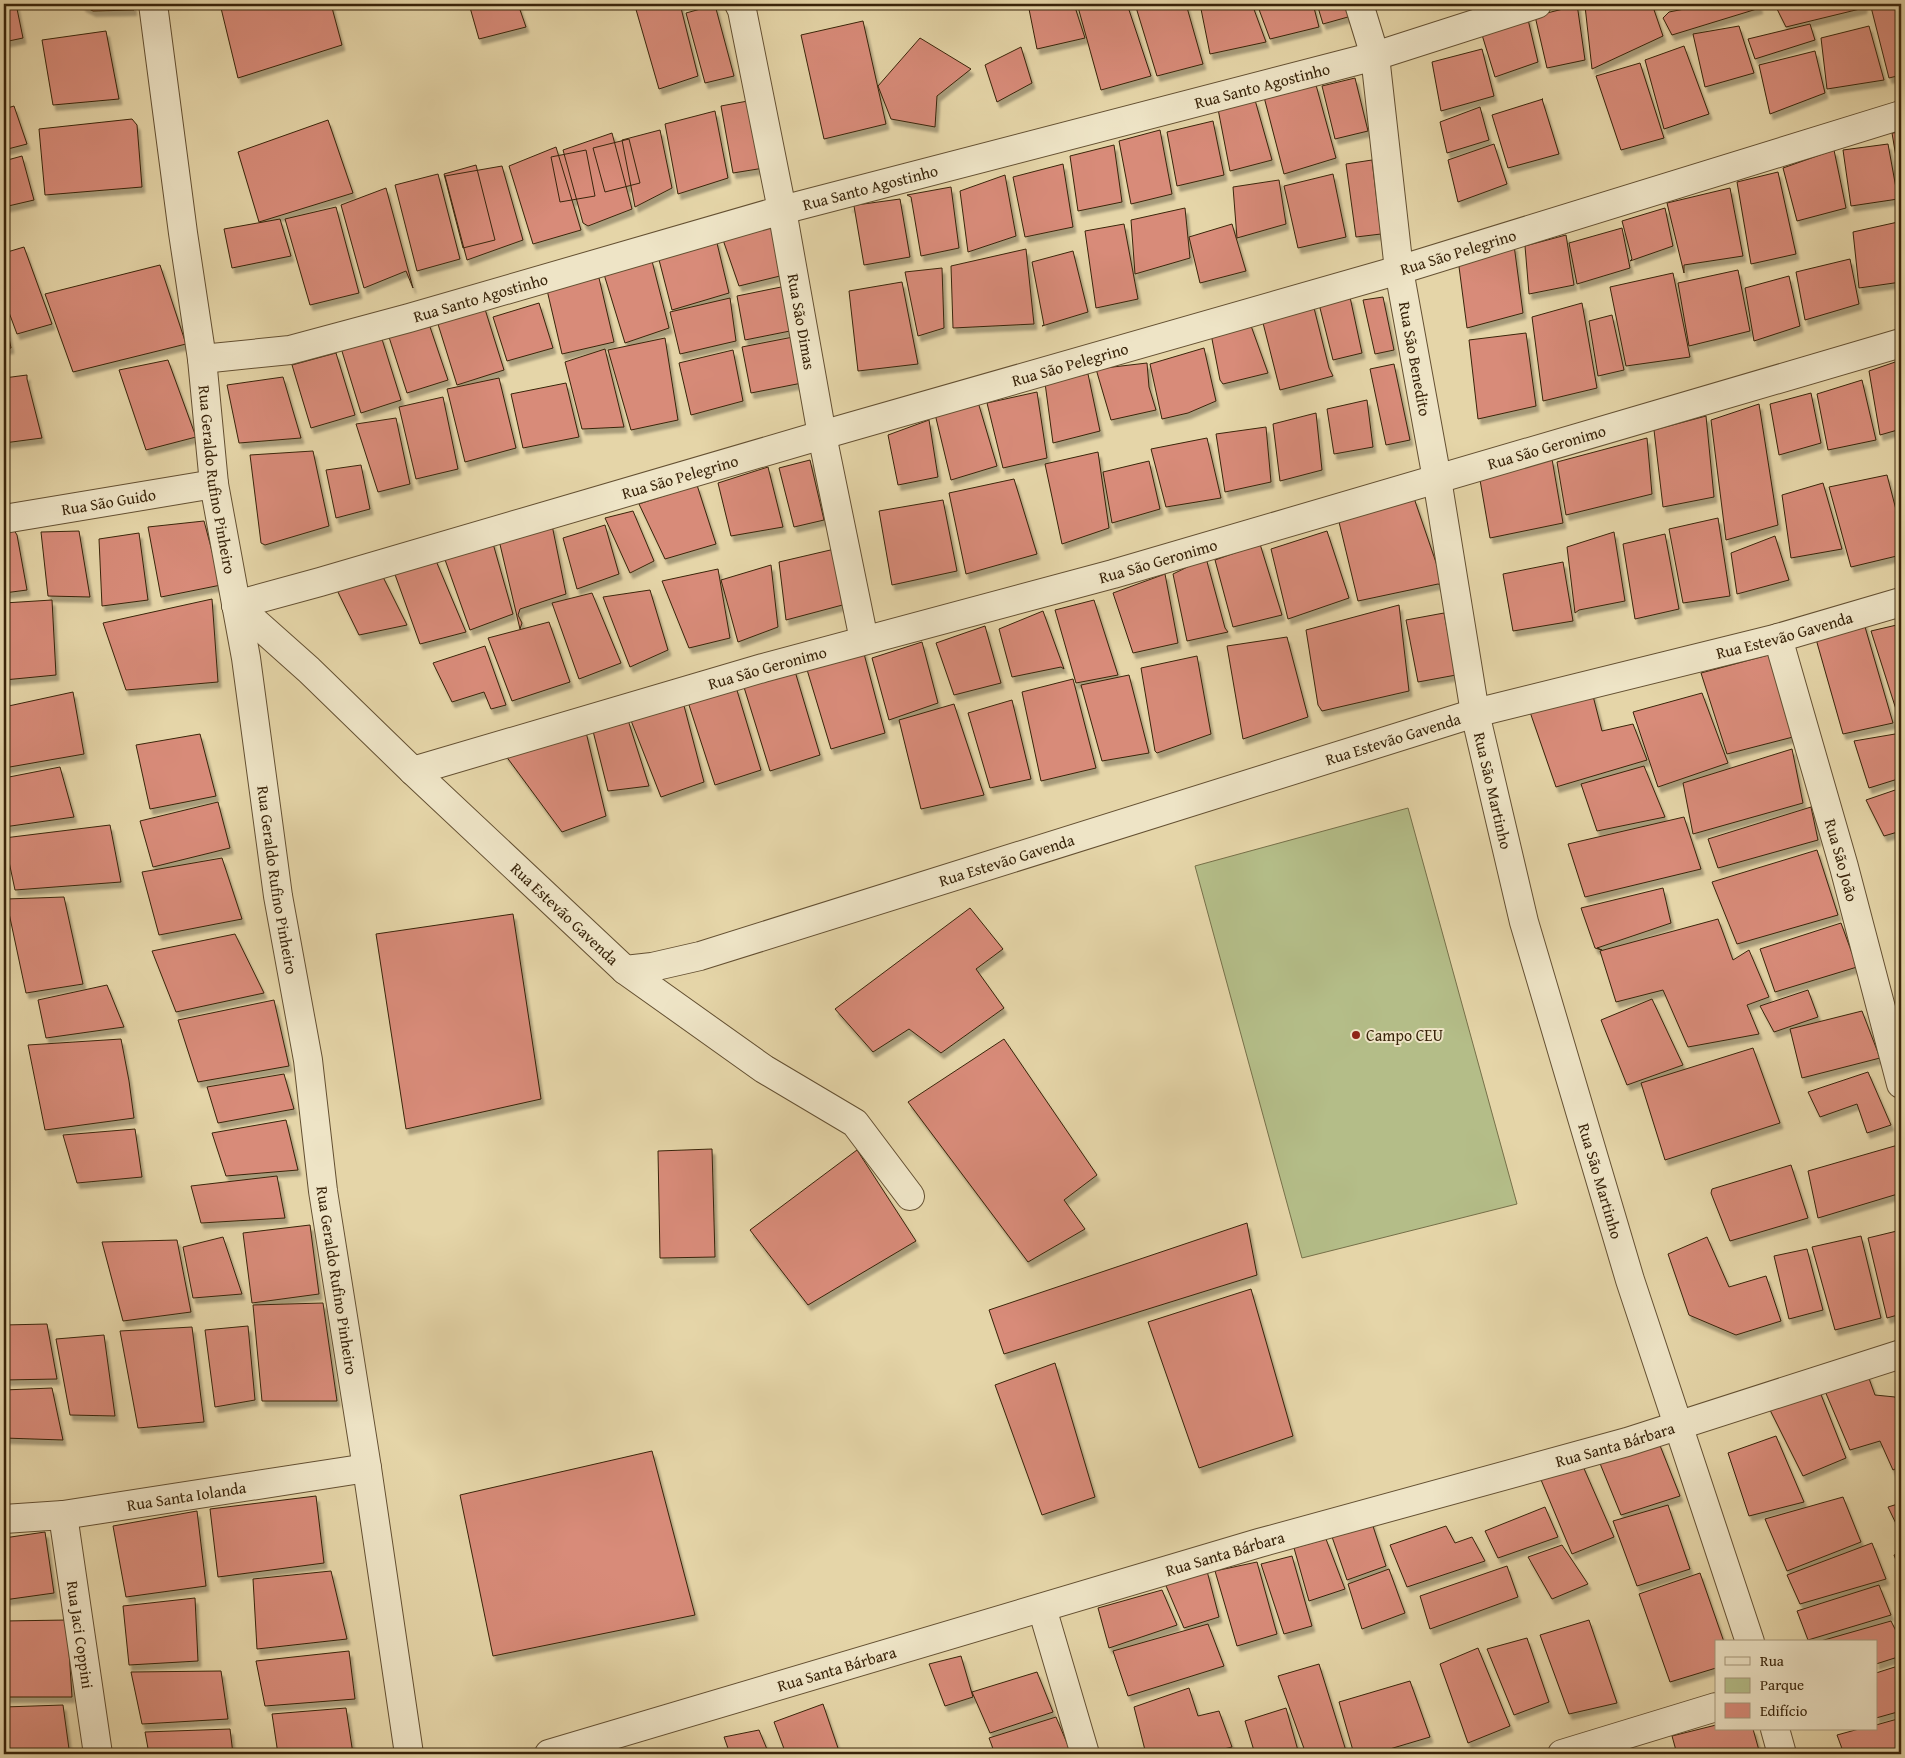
<svg xmlns="http://www.w3.org/2000/svg" width="1905" height="1758" font-family="'Gentium Book Plus',serif">
<defs>
<filter id="shadow"><feDropShadow dx="3" dy="5.5" stdDeviation="1" flood-color="#0004"/></filter>
</defs>
<rect width="100%" height="100%" fill="#e5d5a8"/>
<filter id="stains"><feTurbulence type="fractalNoise" baseFrequency=".004" numOctaves="4"/><feColorMatrix values="0 0 0 0 .2 0 0 0 0 .09 0 0 0 0 .02 0 0 0 .5 -.17"/></filter>
<radialGradient id="worn" r=".72"><stop offset=".6" stop-color="#630" stop-opacity="0"/><stop offset="1" stop-color="#630" stop-opacity=".3"/></radialGradient>
<path fill="#b4bd88" stroke="#767049" d="M1408,808L1517,1204L1302,1258L1195,866Z"/>
<path fill="#d88b79" stroke="#39240a" filter="url(#shadow)" d="M4,4H16L23,38L4,42Z
M82,4H133L134,10L93,11L83,6Z
M220,4H331L342,45L238,78Z
M469,4H518L526,27L479,39Z
M640,4H680L698,76L659,89L635,6Z
M1028,4H1074L1085,38L1037,49Z
M1089,4H1127L1151,76L1101,90L1078,7Z
M1135,4H1186L1203,64L1157,76Z
M1200,4H1252L1266,42L1210,54Z
M1257,4H1313L1319,27L1270,39Z
M1317,4H1352L1355,15L1323,24Z
M1576,4H1577L1585,60L1547,68L1535,16L1575,6Z
M1591,4H1652L1663,36L1592,69L1585,6Z
M1710,4H1758L1760,8L1672,35L1663,18L1669,12Z
M1797,4H1864V8L1786,27L1777,9Z
M1880,4H1901V75L1889,78L1871,7Z
M715,5L734,76L705,83L686,13Z
M1526,11L1538,62L1495,77L1479,25Z
M863,21L886,124L824,139L801,35Z
M1810,24L1815,40L1755,59L1748,39Z
M1739,26L1754,73L1705,87L1693,34Z
M1869,26L1884,80L1827,89L1821,38Z
M106,31L119,99L53,105L42,40Z
M920,38L971,69L937,96L935,127L891,119L878,86Z
M1684,46L1709,114L1664,129L1645,60Z
M1021,47L1032,83L997,102L985,65Z
M1482,49L1494,96L1441,111L1432,62Z
M1815,51L1825,93L1770,114L1759,65Z
M1640,63L1664,138L1621,150L1596,76Z
M1355,78L1368,131L1335,139L1322,86Z
M1316,85L1336,158L1284,174L1264,97Z
M1542,99L1559,154L1508,168L1492,115L1543,99Z
M753,100L764,168L733,173L721,106Z
M1255,100L1272,160L1230,171L1218,109Z
M14,106L27,144L4,150V109Z
M1480,107L1489,140L1447,153L1440,122Z
M715,111L728,178L678,194L665,124Z
M132,119L137,125L142,187L45,195L39,129Z
M328,120L353,193L259,222L238,152Z
M1213,121L1224,175L1177,186L1167,132Z
M660,130L672,188L635,207L622,140Z
M1160,130L1172,194L1131,204L1119,141Z
M1901,132V187L1892,133Z
M612,133L632,209L588,226L583,223L563,150Z
M629,139L640,183L605,192L593,148Z
M1494,144L1507,184L1458,202L1448,160Z
M1888,144L1898,199L1851,206L1843,150Z
M1114,145L1122,202L1078,211L1070,156Z
M556,147L581,230L533,244L509,166Z
M586,150L595,196L560,202L551,157Z
M1834,150L1846,208L1797,221L1783,168Z
M22,156L34,200L4,207V161Z
M1372,160L1381,234L1356,237L1346,164Z
M1063,164L1073,227L1025,237L1013,177Z
M476,165L495,240L463,248L444,174Z
M502,166L523,240L467,260L445,176Z
M1778,172L1796,254L1751,264L1737,182Z
M438,174L460,259L417,271L395,185Z
M1333,174L1346,237L1298,248L1284,186Z
M1005,175L1016,236L968,252L960,191Z
M1279,180L1286,224L1237,238L1233,187Z
M951,187L959,248L921,256L911,197L907,195Z
M386,188L413,288L406,271L364,288L341,205Z
M1730,188L1743,256L1684,265V273L1667,203Z
M900,199L910,257L864,265L854,206H849Z
M336,207L359,293L310,305L285,219Z
M1185,208L1190,258L1135,274L1131,220Z
M1665,208L1673,246L1630,261L1632,259L1622,221Z
M280,219L291,256L232,268L224,229Z
M775,222L780,276L739,286L721,234Z
M1898,222L1901,247V282L1859,288L1853,232Z
M1124,224L1138,299L1096,308L1085,231Z
M1232,224L1246,271L1200,283L1189,237Z
M1622,228L1630,268L1577,284L1569,243Z
M1566,235L1574,285L1529,294L1525,246Z
M716,239L729,293L672,310L657,252Z
M1514,245L1523,313L1467,328L1458,259Z
M24,247L52,324L17,334L4,299V253Z
M1026,249L1034,324L953,328L951,266Z
M1073,251L1088,312L1042,326L1044,325L1032,262Z
M1850,259L1859,304L1805,320L1796,272Z
M652,261L669,328L625,343L603,271Z
M160,265L186,344L73,372L45,294Z
M942,268L944,328L918,336L905,272Z
M1738,270L1750,331L1689,346L1678,283Z
M1673,273L1690,357L1626,366L1610,287Z
M1789,276L1800,326L1754,341L1745,288Z
M599,278L614,342L562,354L547,290Z
M902,282L918,364L858,371L849,291Z
M786,286L795,330L745,340L737,296Z
M1350,297L1362,353L1333,360L1318,300Z
M1383,297L1394,350L1375,354L1363,300Z
M730,298L736,341L680,354L670,312Z
M539,303L553,348L507,361L493,317Z
M1582,303L1597,388L1543,401L1532,317Z
M1313,304L1329,368L1333,376L1280,390L1262,319Z
M484,306L504,370L457,385L437,321Z
M4,313L11,348L4,349Z
M1612,315L1624,370L1598,376L1589,321Z
M428,321L448,380L407,393L388,334Z
M1250,323L1268,373L1223,384L1220,380L1211,334Z
M1526,333L1536,406L1478,419L1469,340Z
M381,336L401,400L361,413L341,348Z
M793,337L802,383L751,393L742,347Z
M665,338L678,420L631,430L608,350Z
M1204,348L1216,401L1188,413L1162,419L1150,364Z
M605,349L624,427L582,429L565,362Z
M733,350L743,401L691,415L679,363Z
M336,353L355,415L311,428L292,365Z
M168,360L196,437L146,450L119,370Z
M1901,360V429L1880,435L1869,371Z
M1147,363L1149,387L1156,410L1111,420L1096,369Z
M1394,364L1410,440L1386,445L1370,369Z
M1088,374L1100,431L1053,443L1045,383Z
M27,375V379L42,438L4,443V378Z
M283,377L301,438L239,443L227,385Z
M499,378L516,448L465,462L447,389Z
M1862,380L1876,440L1828,450L1817,394Z
M566,383L579,437L523,448L511,394Z
M1037,392L1047,458L1003,468L987,403Z
M1811,393L1821,443L1779,455L1770,404Z
M443,397L458,469L416,479L399,407Z
M1367,400L1373,447L1334,454L1327,409Z
M978,402L997,466L951,480L935,414Z
M1759,404L1778,525L1726,540L1711,420Z
M1316,413L1322,470L1280,481L1273,424Z
M1706,416L1714,497L1663,507L1654,430Z
M396,418L410,484L378,492L356,424Z
M929,420L938,477L898,485L888,435Z
M1266,427L1271,482L1225,492L1216,434Z
M1207,438L1221,498L1166,507L1151,449Z
M1647,438L1652,494L1566,515L1557,462Z
M313,451L329,526L265,545L261,543L250,455Z
M1098,452L1109,528L1062,544L1045,464Z
M1552,459L1563,523L1490,538L1480,480Z
M810,460L824,520L794,527L779,468Z
M1149,461L1160,509L1112,523L1103,472Z
M361,465L370,509L336,518L326,470Z
M768,467L783,527L731,536L718,483Z
M1887,475L1901,529V555L1851,567L1829,487Z
M1014,479L1037,554L966,574L949,493Z
M1823,483L1842,549L1791,558L1782,495Z
M697,485L716,544L665,559L639,504Z
M1414,498L1444,586L1438,584L1358,601L1339,522Z
M943,500L957,571L892,585L879,511Z
M633,511L654,561L630,573L605,518Z
M1718,518L1730,596L1683,603L1669,529Z
M204,521L221,585L161,597L148,527Z
M552,525L566,594L520,609L518,615L522,623L520,629L498,536Z
M605,525L619,574L577,589L563,538Z
M4,527L14,530L17,535L27,590L4,593Z
M79,531L90,597L48,596L41,532Z
M1327,531L1349,598L1288,619L1271,549Z
M1614,532L1625,601L1579,610L1575,613L1567,547Z
M139,533L148,600L102,606L99,539Z
M1665,534L1679,609L1635,619L1623,544Z
M1775,536L1789,580L1737,594L1731,553Z
M492,540L513,614L470,630L443,554Z
M1260,544L1282,615L1233,627L1215,560Z
M839,548L850,603L786,620L779,562Z
M434,556L466,632L420,644L393,569Z
M1206,558L1225,628L1228,632L1187,641L1173,574Z
M1563,562L1573,621L1513,631L1503,574Z
M771,565L778,627L738,642L721,580Z
M718,569L730,638L689,648L662,581Z
M1165,574L1178,643L1133,653L1113,593Z
M382,575L407,625L359,635L336,588Z
M650,590L668,650L630,667L603,597Z
M592,593L621,663L579,679L552,603Z
M212,599L218,682L126,690L103,623Z
M52,600L56,675L4,680V603Z
M1094,600L1118,675L1076,683L1055,610Z
M1399,605L1409,691L1322,711L1318,705L1306,630Z
M1043,611L1064,669L1061,667L1012,677L999,629Z
M1444,613L1456,675L1418,682L1406,620Z
M1863,620L1893,723L1843,734L1814,632Z
M549,622L570,682L512,701L488,638Z
M1901,624V725L1871,631Z
M985,626L1001,683L954,695L936,643Z
M1287,637L1308,717L1243,739L1227,646Z
M922,642L938,703L889,720L872,658Z
M485,646L506,705L491,709L484,692L452,702L433,663Z
M863,650L885,733L831,749L805,663Z
M1772,654L1793,737L1727,754L1701,673Z
M1197,656L1211,734L1157,753L1155,751L1141,668Z
M794,668L820,755L770,771L743,684Z
M1129,675L1149,753L1102,761L1081,685Z
M1073,679L1096,768L1041,781L1022,692Z
M736,687L761,770L715,785L688,702Z
M73,692L84,754L4,768V707Z
M1592,692L1602,731L1633,724L1647,760L1556,787L1530,712Z
M1702,693L1728,763L1658,787L1633,712Z
M1012,700L1031,779L990,788L968,713Z
M683,702L704,782L661,797L630,718Z
M954,704L984,795L921,809L899,720Z
M628,720L649,786L608,791L592,727Z
M586,732L606,816L562,832L503,752Z
M1901,733V778L1869,788L1854,741Z
M200,734L216,796L150,809L136,745Z
M1792,749L1803,803L1693,834L1683,783Z
M1644,766L1665,817L1597,831L1581,784Z
M60,767L74,817L4,827V778Z
M1901,788V831L1884,836L1866,800Z
M218,802L230,848L153,867L140,821Z
M1811,807L1818,840L1718,868L1708,839Z
M1684,817L1701,869L1585,897L1568,844Z
M110,825L121,882L15,890L4,838Z
M1901,841V859L1897,842Z
M1817,850L1838,915L1737,944L1712,882Z
M222,858L242,919L159,935L142,872Z
M1663,888L1671,923L1597,948L1602,950L1595,948L1581,908Z
M64,897L83,984L26,993L6,899Z
M970,908L1003,949L976,969L1004,1008L941,1053L909,1029L873,1052L835,1009Z
M513,914L541,1099L406,1129L376,934Z
M1718,919L1733,960L1749,950L1769,997L1747,1005L1759,1034L1688,1047L1663,990L1616,1002L1600,951Z
M1841,923L1857,967L1775,992L1760,949Z
M235,934L264,993L176,1012L152,951Z
M107,985L124,1027L46,1038L38,1000Z
M1808,990L1818,1017L1774,1032L1760,1006Z
M1652,999L1683,1065L1627,1085L1601,1020Z
M274,1000L289,1066L198,1082L178,1020Z
M1862,1011L1880,1058L1802,1078L1790,1029Z
M121,1039L129,1081L134,1118L45,1130L28,1045Z
M1004,1039L1097,1175L1064,1200L1085,1229L1028,1262L908,1102Z
M1753,1048L1780,1123L1665,1160L1641,1083Z
M1868,1072L1891,1125L1867,1133L1857,1104L1820,1117L1808,1092Z
M284,1074L294,1109L218,1123L207,1087Z
M286,1120L298,1170L226,1176L212,1133Z
M135,1129L142,1177L77,1183L63,1135Z
M1898,1145L1901,1159V1193L1818,1218L1808,1171Z
M712,1149L715,1257L660,1258L658,1151Z
M857,1150L916,1241L808,1305L750,1230Z
M1791,1165L1808,1218L1730,1241L1711,1193L1712,1189Z
M277,1176L285,1218L201,1223L191,1186Z
M1247,1223L1257,1275L1004,1354L989,1310Z
M310,1225L319,1294L252,1303L243,1233Z
M1901,1230V1314L1887,1318L1868,1238Z
M1861,1236L1881,1318L1835,1330L1812,1247Z
M223,1237L242,1294L193,1298L183,1247Z
M1707,1237L1729,1287L1766,1276L1781,1321L1736,1335L1689,1315L1668,1254Z
M177,1240L191,1312L123,1321L102,1242Z
M1807,1249L1823,1310L1789,1319L1774,1256Z
M1251,1289L1293,1436L1199,1468L1148,1322Z
M323,1303L337,1401H262L253,1305Z
M47,1324L57,1379L4,1380V1325Z
M248,1326L255,1400L215,1407L205,1330Z
M192,1327L204,1422L138,1428L120,1331Z
M104,1335L115,1416L70,1415L56,1339Z
M1055,1363L1095,1497L1042,1515L995,1385Z
M1867,1373L1875,1395L1895,1397L1901,1412V1466L1893,1470L1880,1441L1850,1450L1822,1384Z
M1818,1387L1846,1458L1803,1476L1768,1406Z
M52,1388L63,1440L4,1438V1390Z
M1776,1436L1804,1502L1749,1516L1728,1453Z
M1659,1443L1680,1496L1621,1515L1599,1461Z
M652,1451L695,1615L493,1656L460,1495Z
M1582,1464L1614,1537L1572,1554L1539,1475Z
M316,1496L324,1563L218,1577L210,1509Z
M1843,1497L1861,1542L1787,1571L1765,1519Z
M1901,1503V1534L1888,1507Z
M1668,1505L1690,1569L1637,1586L1613,1521Z
M1545,1507L1558,1537L1498,1558L1485,1531Z
M197,1511L206,1586L126,1597L113,1526Z
M1370,1517L1386,1566L1347,1580L1330,1531Z
M1446,1526L1455,1543L1472,1537L1485,1561L1407,1587L1390,1545Z
M45,1532L54,1593L4,1600V1538Z
M1326,1539L1345,1589L1309,1601L1294,1548Z
M1872,1543L1886,1579L1800,1604L1787,1575Z
M1562,1545L1588,1584L1552,1599L1528,1557Z
M1901,1552V1573L1894,1555Z
M1292,1556L1312,1626L1284,1634L1261,1564Z
M1257,1562L1277,1634L1237,1646L1215,1571Z
M1507,1566L1518,1597L1430,1629L1420,1596Z
M1389,1569L1405,1613L1362,1629L1348,1584Z
M331,1571L347,1639L257,1649L253,1579Z
M1207,1571L1219,1617L1184,1628L1164,1581Z
M1700,1573L1724,1642H1716V1668L1670,1682L1639,1594Z
M1879,1585L1891,1615L1808,1640L1797,1611Z
M1162,1590L1177,1625L1109,1648L1098,1608Z
M195,1598L198,1661L129,1665L123,1606Z
M67,1620L72,1697H4V1621Z
M1589,1620L1617,1703L1569,1714L1540,1635Z
M1891,1621L1901,1641V1656L1876,1664V1642H1817Z
M1208,1624L1224,1666L1128,1696L1113,1651Z
M1527,1638L1549,1702L1514,1715L1487,1649Z
M1478,1648L1510,1726L1468,1743L1440,1664Z
M349,1651L355,1699L265,1706L256,1661Z
M961,1656L973,1697L945,1706L929,1664Z
M1319,1664L1347,1754H1306L1278,1676Z
M1901,1665V1711L1876,1718V1673Z
M221,1671L228,1719L142,1724L131,1672Z
M1037,1672L1053,1712L990,1733L972,1692Z
M1410,1681L1430,1737L1373,1754H1354L1339,1702Z
M1189,1688L1198,1716L1219,1711L1232,1747L1203,1754H1146L1134,1707Z
M823,1704L840,1754H786L774,1722Z
M63,1705L69,1749L4,1752V1707Z
M346,1708L353,1754H278L272,1714Z
M1286,1708L1299,1754H1255L1245,1721Z
M1056,1717L1069,1748L1050,1754H995L989,1738Z
M1901,1718V1754H1844L1837,1735L1859,1729H1876V1725Z
M1716,1725V1729H1753L1760,1754H1677L1672,1736Z
M230,1729L233,1754H149L145,1732Z
M759,1730L769,1754H730L724,1737Z"/>
<g fill="none" stroke-linecap="round" stroke-linejoin="round">
<defs>
<g id="minor">
<path id="s1" d="M153,4L183,233L202,359L214,484L246,658L278,896L308,1060L323,1191L367,1468L409,1754"/>
<path id="s2" d="M739,4L742,10L782,210L822,435L864,640"/>
<path id="s3" d="M1359,4L1375,56L1399,270L1437,479L1475,713L1524,922L1630,1280L1750,1642"/>
<path id="s4" d="M202,359L290,350L409,318L782,210L1375,56L1537,4"/>
<path id="s5" d="M4,519L214,484"/>
<path id="s6" d="M236,605L309,670L413,771L625,970L652,967L700,956L1475,713L1778,638L1901,602"/>
<path id="s7" d="M236,605L320,582L822,435L1399,270L1901,115"/>
<path id="s8" d="M1778,638L1844,867L1901,1084"/>
<path id="s9" d="M413,771L763,668L1113,574L1901,343"/>
<path d="M625,970L764,1069L855,1123L910,1196"/>
<path id="s10" d="M63,1515L98,1754"/>
<path id="s11" d="M4,1519L63,1515L367,1468"/>
<path d="M1042,1608L1085,1754"/>
<path d="M1775,1729L1782,1754"/>
<path id="s12" d="M549,1754L1259,1543L1627,1442L1901,1354"/>
<path d="M1562,1754L1716,1707"/>
</g>
</defs>
<use href="#minor" stroke="#645032" stroke-width="30"/>
<use href="#minor" stroke="#eee4c6" stroke-width="28"/>
</g>
<circle fill="#8f2418" stroke="#eee4c6" stroke-width="2" cx="1356" cy="1035" r="5"/>
<g text-anchor="middle" stroke-width="4" stroke-linejoin="round" paint-order="stroke">
<g font-size="16" fill="#39240a" stroke="#eee4c6">
<text dy="6" stroke="none"><textPath href="#s4" startOffset="1096">Rua Santo Agostinho</textPath></text>
<text dy="6" stroke="none"><textPath href="#s4" startOffset="691">Rua Santo Agostinho</textPath></text>
<text dy="6" stroke="none"><textPath href="#s7" startOffset="1272">Rua São Pelegrino</textPath></text>
<text dy="6" stroke="none"><textPath href="#s4" startOffset="286">Rua Santo Agostinho</textPath></text>
<text dy="6" stroke="none"><textPath href="#s2" startOffset="324">Rua São Dimas</textPath></text>
<text dy="6" stroke="none"><textPath href="#s3" startOffset="360">Rua São Benedito</textPath></text>
<text dy="6" stroke="none"><textPath href="#s7" startOffset="868">Rua São Pelegrino</textPath></text>
<text dy="6" stroke="none"><textPath href="#s9" startOffset="1179">Rua São Geronimo</textPath></text>
<text dy="6" stroke="none"><textPath href="#s7" startOffset="462">Rua São Pelegrino</textPath></text>
<text dy="6" stroke="none"><textPath href="#s1" startOffset="480">Rua Geraldo Rufino Pinheiro</textPath></text>
<text dy="6" stroke="none"><textPath href="#s5" startOffset="106">Rua São Guido</textPath></text>
<text dy="6" stroke="none"><textPath href="#s9" startOffset="774">Rua São Geronimo</textPath></text>
<text dy="6" stroke="none"><textPath href="#s6" startOffset="1741">Rua Estevão Gavenda</textPath></text>
<text dy="6" stroke="none"><textPath href="#s9" startOffset="369">Rua São Geronimo</textPath></text>
<text dy="6" stroke="none"><textPath href="#s6" startOffset="1336">Rua Estevão Gavenda</textPath></text>
<text dy="6" stroke="none"><textPath href="#s3" startOffset="799">Rua São Martinho</textPath></text>
<text dy="6" stroke="none"><textPath href="#s6" startOffset="931">Rua Estevão Gavenda</textPath></text>
<text dy="6" stroke="none"><textPath href="#s8" startOffset="231">Rua São João</textPath></text>
<text dy="6" stroke="none"><textPath href="#s1" startOffset="885">Rua Geraldo Rufino Pinheiro</textPath></text>
<text dy="6" stroke="none"><textPath href="#s6" startOffset="451">Rua Estevão Gavenda</textPath></text>
<text dy="6" stroke="none"><textPath href="#s3" startOffset="1204">Rua São Martinho</textPath></text>
<text dy="6" stroke="none"><textPath href="#s1" startOffset="1290">Rua Geraldo Rufino Pinheiro</textPath></text>
<text dy="6" stroke="none"><textPath href="#s12" startOffset="1110">Rua Santa Bárbara</textPath></text>
<text dy="6" stroke="none"><textPath href="#s11" startOffset="184">Rua Santa Iolanda</textPath></text>
<text dy="6" stroke="none"><textPath href="#s12" startOffset="705">Rua Santa Bárbara</textPath></text>
<text dy="6" stroke="none"><textPath href="#s10" startOffset="121">Rua Jaci Coppini</textPath></text>
<text dy="6" stroke="none"><textPath href="#s12" startOffset="300">Rua Santa Bárbara</textPath></text>
</g>
<g font-size="16" fill="#39240a" stroke="#eee4c6" text-anchor="start">
<text x="1366" y="1041">Campo CEU</text>
</g>
</g>
<rect width="1905" height="1758" fill="none" stroke="#e5d5a8" stroke-width="20"/>
<rect x="5" y="5" width="1895" height="1748" fill="none" stroke="#39240a" stroke-width="2.5"/>
<rect x="10" y="10" width="1885" height="1738" fill="none" stroke="#39240a"/>
<rect x="1715" y="1640" width="162" height="90" fill="#eee4c6" stroke="#a6977b"/>
<rect x="1725" y="1657" width="25" height="8" fill="#eee4c6" stroke="#a6977b"/>
<text x="1760" y="1666" font-size="15" fill="#39240a">Rua</text>
<rect x="1725" y="1678" width="25" height="15" fill="#b4bd88" stroke="#a6977b"/>
<text x="1760" y="1690" font-size="15" fill="#39240a">Parque</text>
<rect x="1725" y="1703" width="25" height="15" fill="#d88b79" stroke="#a6977b"/>
<text x="1760" y="1716" font-size="15" fill="#39240a">Edifício</text>
<rect width="100%" height="100%" filter="url(#stains)"/>
<rect width="100%" height="100%" fill="url(#worn)"/>
</svg>
